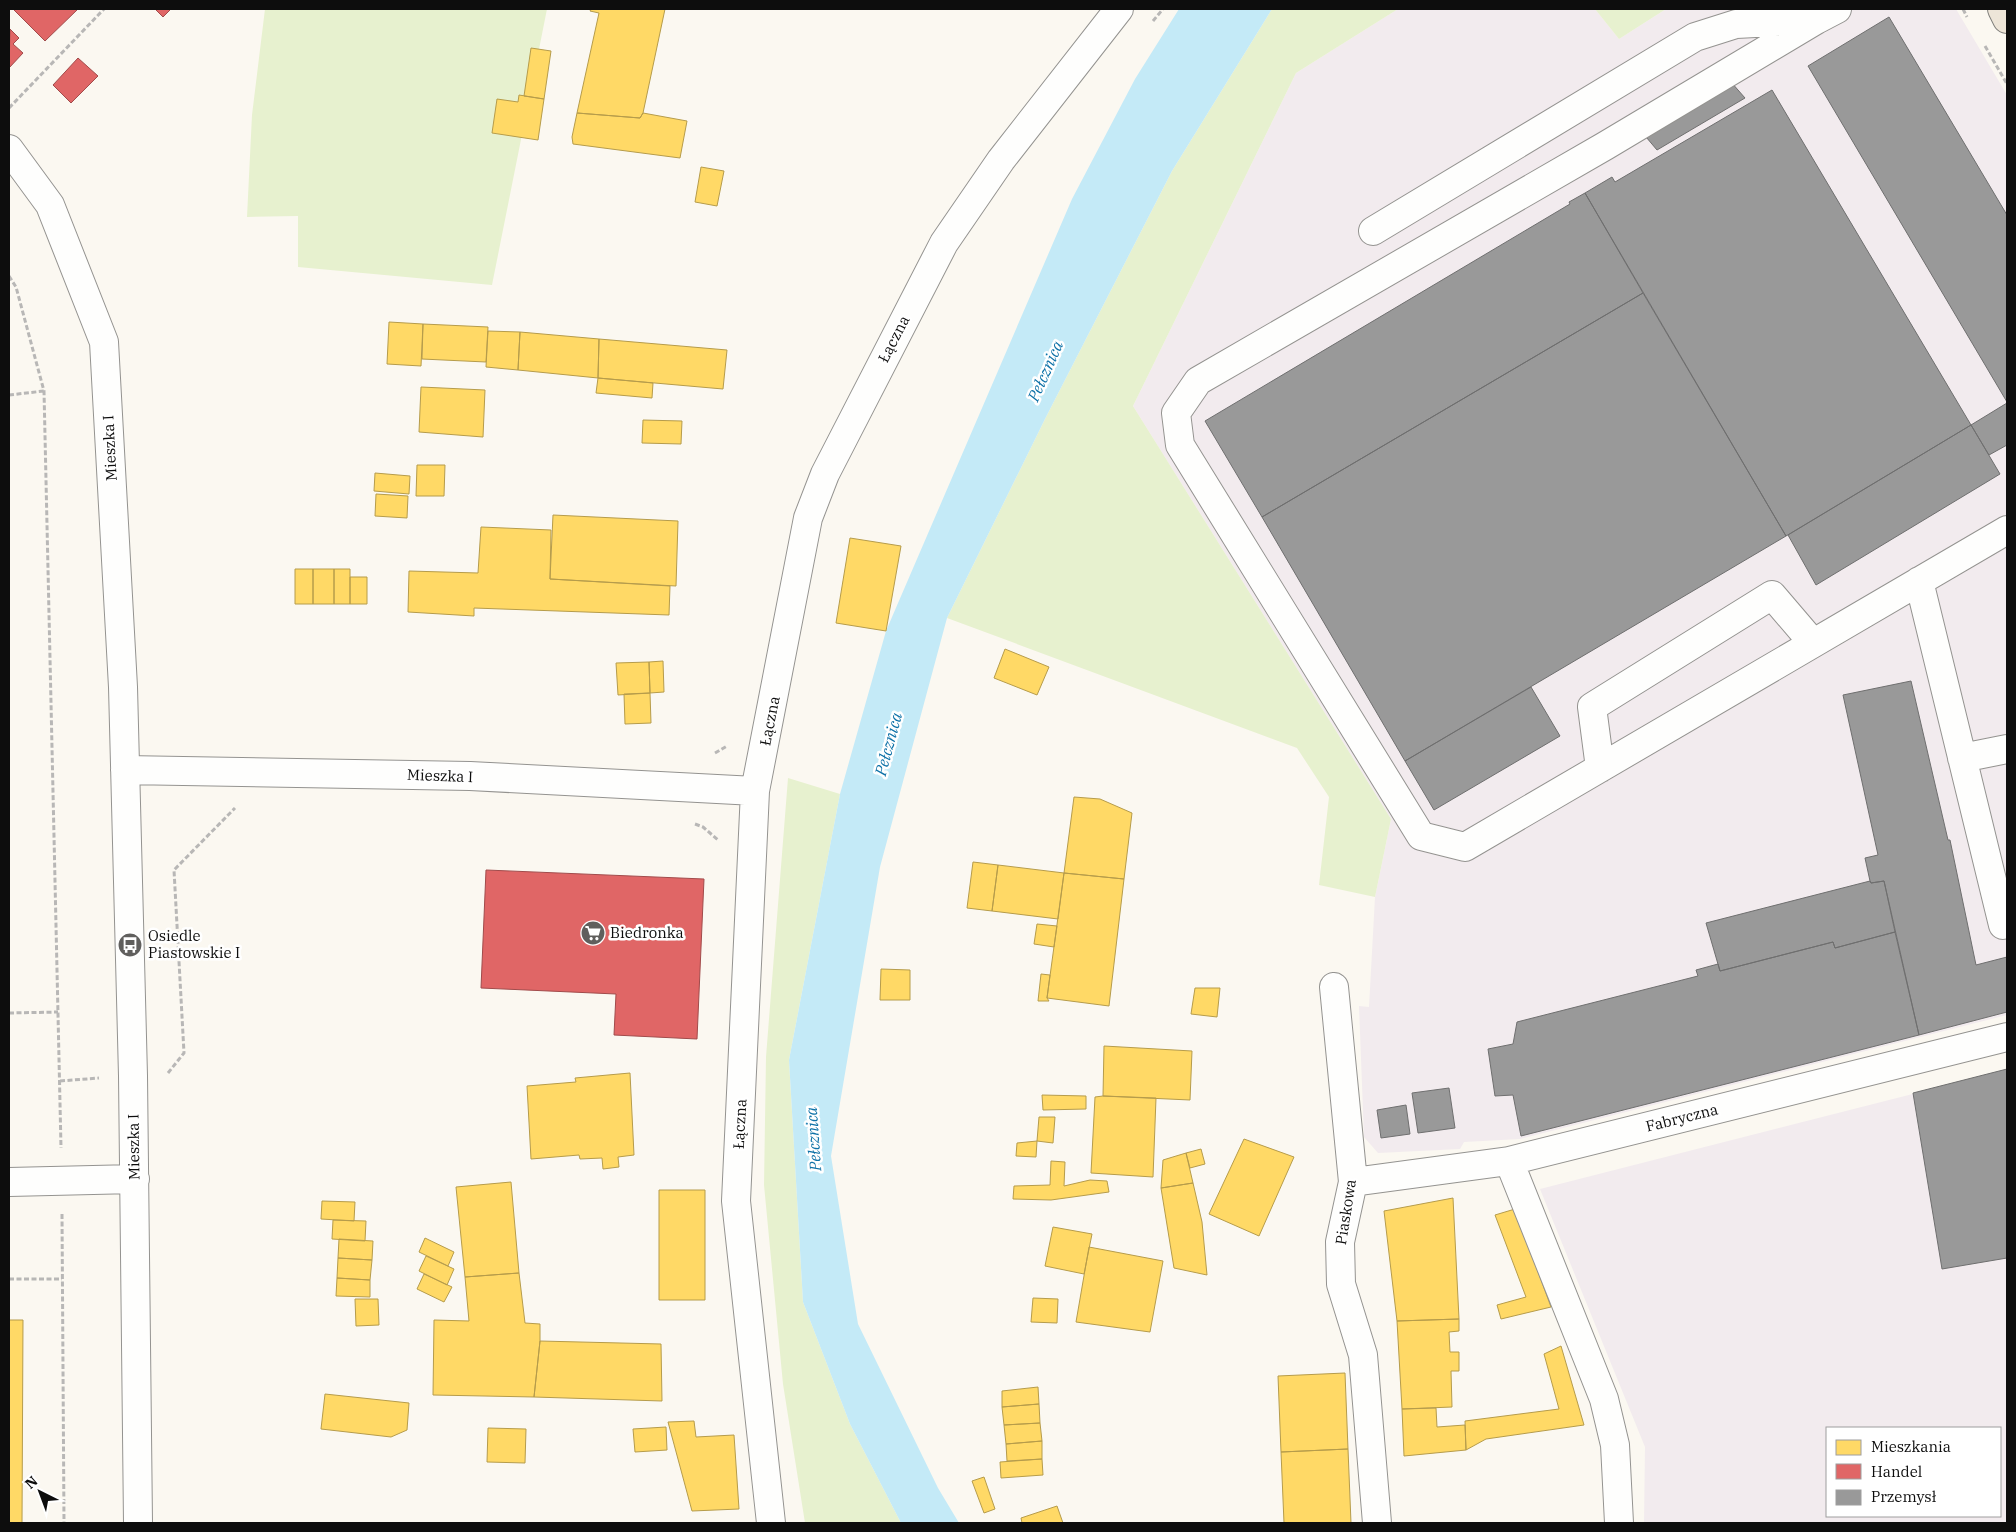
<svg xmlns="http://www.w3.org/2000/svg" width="2016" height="1532" font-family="'IBM Plex Serif',serif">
<rect width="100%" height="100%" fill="#fbf8f1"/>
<path fill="#f2ebee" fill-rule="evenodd" d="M1398,9H1595L1619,39L1666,9H1956L2007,95V1015L1520,1139L1464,1142L1460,1149L1378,1153L1364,1137L1359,1006L1369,1007L1375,897L1391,819L1133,406L1296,73Z
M2007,1070V1523H1644L1645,1447L1540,1189ZM1827,1428H2000V1516H1827Z"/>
<path fill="#e7f1cf" d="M265,9H547L492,285L298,267V216L247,217L252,115Z
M1272,9H1398L1296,73L1133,406L1391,819L1375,897L1319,885L1329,797L1297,748L947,618L1045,419L1172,171Z
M1595,9H1666L1619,39Z
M788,778L840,794L789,1060L803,1302L850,1424L901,1523H805L783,1384L764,1185L766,1057Z"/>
<path fill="#c4eaf7" d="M1179,9H1272L1172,171L1045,419L947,618L880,867L831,1156L858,1324L938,1488L959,1523H901L850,1424L803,1302L789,1060L840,794L886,631L1072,199L1135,79Z"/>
<path fill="#ffd966" stroke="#b69c4b" d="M591,9H665L643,113L640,118L577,113L599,13L590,11Z
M531,48L551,51L544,99L524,96Z
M519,95L544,99L538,140L492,133L497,99L518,102Z
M577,113L640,118L643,113L687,121L680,158L573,144L572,137Z
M701,167L724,171L717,206L695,202Z
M389,322L423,324L421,366L387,364Z
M423,324L488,327L486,362L422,359Z
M488,331L520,332L518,370L486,367Z
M520,332L599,339L598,378L518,370Z
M599,339L727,350L723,389L598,378Z
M598,378L653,383L652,398L596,393Z
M421,387L485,390L483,437L419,432Z
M643,420L682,421L681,444L642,443Z
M417,465H445L444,496H416Z
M375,473L410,476L409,494L374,491Z
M376,494L408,496L407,518L375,516Z
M553,515L678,521L676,586L550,579Z
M481,527L551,530L550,579L670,586L669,615L474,608V616L408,612L409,571L478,573Z
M850,538L901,546L886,631L836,623Z
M295,569H313V604H295Z
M313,569H334V604H313Z
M334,569H350V604H334Z
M350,577H367V604H350Z
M1005,649L1049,667L1037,695L994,678Z
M663,661L664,692L650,693L649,662Z
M649,662L650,693L618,695L616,663Z
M650,693L651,723L625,724L624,694Z
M1074,797L1100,799L1132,813L1124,879L1064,873Z
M973,862L998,865L992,911L967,908Z
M998,865L1064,873L1058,919L992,911Z
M1064,873L1124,879L1109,1006L1047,998Z
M1037,924L1057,926L1054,947L1034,944Z
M881,969L910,970V1000H880Z
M1041,974L1050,975L1047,998L1049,1001H1038Z
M1195,988H1220L1217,1017L1191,1014Z
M1104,1046L1192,1051L1190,1100L1103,1096Z
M630,1073L634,1155L618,1157L619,1167L603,1169L602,1158L580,1159L579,1155L531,1159L527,1086L576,1082L575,1078Z
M1042,1095L1086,1096V1109L1043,1110Z
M1103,1096L1156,1098L1153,1177L1091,1173L1095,1097Z
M1039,1117H1055L1053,1143L1037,1141Z
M1244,1139L1294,1157L1259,1236L1209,1214Z
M1037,1141L1036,1157L1016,1156L1017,1143Z
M1201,1149L1205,1164L1190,1168L1186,1153Z
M1186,1153L1193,1183L1161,1188L1163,1160Z
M1051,1161L1065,1162L1064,1186L1090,1180L1107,1181L1109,1192L1051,1200L1013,1199L1014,1186L1050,1185Z
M511,1182L519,1273L465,1277L456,1187Z
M1193,1183L1202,1222L1207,1275L1174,1268L1161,1188Z
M659,1190H705V1300H659Z
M1453,1198L1459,1319L1397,1321L1384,1211Z
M322,1201L355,1202L354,1221L321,1219Z
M1515,1209L1551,1307L1501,1319L1497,1305L1526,1297L1495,1215Z
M333,1220L366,1221L365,1241L332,1239Z
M1053,1227L1092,1234L1084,1274L1045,1266Z
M425,1238L454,1252L448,1266L419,1252Z
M339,1239L373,1241L372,1260L338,1258Z
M1089,1247L1163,1261L1150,1332L1076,1322Z
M426,1256L454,1269L447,1285L419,1271Z
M338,1258L372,1260L370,1280L337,1278Z
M519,1273L525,1323L540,1324V1341L534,1397L433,1395L434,1320L469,1321L465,1277Z
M424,1274L452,1287L444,1302L417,1289Z
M337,1278L370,1280V1297L336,1296Z
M1033,1298L1058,1299L1057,1323L1031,1322Z
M355,1299H378L379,1325L356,1326Z
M1459,1319V1331L1449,1332L1450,1352H1459V1371H1451L1452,1407L1402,1409L1397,1321Z
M9,1320H23L22,1523H9Z
M540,1341L661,1344L662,1401L534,1397Z
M1561,1346L1584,1425L1486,1439L1466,1450L1465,1421L1559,1409L1544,1354Z
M1345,1373L1348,1449L1281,1452L1278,1376Z
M1038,1387L1039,1404L1002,1407V1391Z
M325,1394L409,1403L407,1430L391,1437L321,1429Z
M1039,1404L1040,1423L1004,1425L1002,1407Z
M1436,1408L1437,1427L1465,1425L1466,1450L1404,1456L1402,1409Z
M694,1421L696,1437L734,1435L739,1509L692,1511L668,1422Z
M1040,1423L1042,1441L1006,1444L1004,1425Z
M666,1427L667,1450L635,1452L633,1429Z
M488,1428L526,1429L525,1463L487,1462Z
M1042,1441V1459L1007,1461L1006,1444Z
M1348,1449L1351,1523H1284L1281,1452Z
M1042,1459L1043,1475L1001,1478L1000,1462Z
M984,1477L995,1509L984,1513L972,1481Z
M1057,1506L1063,1523H1022L1021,1518Z"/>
<path fill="#e06666" stroke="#a14b4b" d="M13,9H78L45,41Z
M155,9H171L163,17Z
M10,29L19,38L13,44L23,53L9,68Z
M78,58L98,76L71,103L53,85Z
M486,870L704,879L697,1039L614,1035L616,994L481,988Z"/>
<path fill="#999" stroke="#6f6f6f" d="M1889,17L2007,215V402L1808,66Z
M1717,66L1745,98L1657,150L1630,118Z
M1772,90L1971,425L1786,536L1585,193L1612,177L1615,182Z
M1585,193L1643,293L1262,517L1205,421L1570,204L1569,202Z
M1643,293L1786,536L1405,761L1262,517Z
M2007,403V445L1989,455L1971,425Z
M1971,425L2000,474L1816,585L1788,535Z
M1911,681L1948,840H1950L1976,965L2007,957V1012L1919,1035L1884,881L1871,883L1870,881L1865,858L1878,855L1843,695Z
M1531,687L1560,736L1434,810L1405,761Z
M1870,881L1871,883L1884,881L1895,932L1835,948L1833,942L1720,971L1706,923Z
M1895,932L1919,1035L1521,1136L1513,1095L1495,1096L1488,1049L1513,1044L1517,1022L1698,976L1696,970L1718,964L1720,971L1833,942L1835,948Z
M2007,1069V1258L1942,1269L1913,1093Z
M1449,1088L1455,1128L1418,1133L1412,1093Z
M1406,1105L1410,1134L1381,1138L1377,1110Z"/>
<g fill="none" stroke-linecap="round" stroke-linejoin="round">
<defs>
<path id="minor" d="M1816,20L1605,146L1198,381L1176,413L1180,445L1421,836L1465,847L2007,530
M9,149L50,205L104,342L123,687L133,1076L138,1523
M1373,231L1695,37L1736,24L1816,20L1837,9
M1919,581L2003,925
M1962,758L2007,749
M1600,768L1592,707L1772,595L1813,643
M125,770L470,776L755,791
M1334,987L1353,1182L1340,1242L1341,1284L1363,1355L1377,1523
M1509,1161L1604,1399L1615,1445L1619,1523
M9,1182L135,1179
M1353,1182L1509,1161L2007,1037
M771,1523L736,1201L755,791L808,518L825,474L944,243L1001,160L1119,9"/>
<path id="major" d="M2002,9L2007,19"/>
</defs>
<use href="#minor" stroke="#949390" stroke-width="30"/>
<use href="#major" stroke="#81807d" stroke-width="30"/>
<path stroke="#b8b7b6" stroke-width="3" stroke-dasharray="5 2.5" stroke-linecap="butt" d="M1963,9L1967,17
M1153,21L1163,9
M1985,46L2007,84
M9,108L104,9
M9,276L16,287L44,391L61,1148
M9,395L44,391
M715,753L727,746
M695,824L703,827L718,840
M9,1013L58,1012
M168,1073L184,1053L174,870L235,808
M60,1081L99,1078
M62,1214L64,1523
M9,1279H62"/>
<use href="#minor" stroke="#fefefd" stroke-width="28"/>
<use href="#major" stroke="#ede5d8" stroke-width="28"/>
</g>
<defs>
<symbol id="supermarket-disc" viewBox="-11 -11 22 22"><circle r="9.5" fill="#605f5d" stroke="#fff"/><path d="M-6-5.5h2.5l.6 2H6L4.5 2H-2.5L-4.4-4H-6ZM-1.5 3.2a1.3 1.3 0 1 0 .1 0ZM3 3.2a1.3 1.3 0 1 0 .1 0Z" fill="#fff"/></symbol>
<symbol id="bus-disc" viewBox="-11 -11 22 22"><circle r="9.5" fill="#605f5d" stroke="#fff"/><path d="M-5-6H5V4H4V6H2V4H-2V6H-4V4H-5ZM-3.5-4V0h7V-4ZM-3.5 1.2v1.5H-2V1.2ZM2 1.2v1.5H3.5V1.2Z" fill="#fff"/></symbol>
</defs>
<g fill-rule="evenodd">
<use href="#supermarket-disc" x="579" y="919" width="28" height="28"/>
<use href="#bus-disc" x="116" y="931" width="28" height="28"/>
</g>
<g text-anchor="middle" stroke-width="5" stroke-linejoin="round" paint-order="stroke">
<g font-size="15" fill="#0d0d0d" stroke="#fff">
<text transform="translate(894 339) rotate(-63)" y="5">Łączna</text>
<text transform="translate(110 448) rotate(-93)" y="5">Mieszka I</text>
<text transform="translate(770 721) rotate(-79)" y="5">Łączna</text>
<text transform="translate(440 776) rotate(2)" y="5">Mieszka I</text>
<text transform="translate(1682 1118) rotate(-14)" y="5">Fabryczna</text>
<text transform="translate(740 1124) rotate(-87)" y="5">Łączna</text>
<text transform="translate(134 1147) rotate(-91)" y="5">Mieszka I</text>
<text transform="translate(1346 1212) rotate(-81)" y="5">Piaskowa</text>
</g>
<g font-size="15" fill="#0d0d0d" stroke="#fff" text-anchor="start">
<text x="610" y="938">Biedronka</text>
<text x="148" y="941">Osiedle<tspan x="148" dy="17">Piastowskie I</tspan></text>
</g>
<g font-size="16" font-style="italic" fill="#0d71a7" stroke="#fff">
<text transform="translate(1045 371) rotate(-66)" y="6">Pełcznica</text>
<text transform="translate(888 744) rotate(-75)" y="6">Pełcznica</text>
<text transform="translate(813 1139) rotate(-94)" y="6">Pełcznica</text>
</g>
</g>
<rect width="2016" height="1532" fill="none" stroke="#0d0d0d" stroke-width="20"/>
<rect x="1826" y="1427" width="175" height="90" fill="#ffffff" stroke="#9e9e9e"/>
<rect x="1836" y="1440" width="25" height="15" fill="#ffd966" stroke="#9e9e9e"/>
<text x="1871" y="1452" font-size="15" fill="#0d0d0d">Mieszkania</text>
<rect x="1836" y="1464" width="25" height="15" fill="#e06666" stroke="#9e9e9e"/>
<text x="1871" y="1477" font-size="15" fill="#0d0d0d">Handel</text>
<rect x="1836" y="1490" width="25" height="15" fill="#999999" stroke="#9e9e9e"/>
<text x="1871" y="1502" font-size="15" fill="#0d0d0d">Przemysł</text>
<g transform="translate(40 1492) rotate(318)" stroke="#ffffff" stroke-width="4" paint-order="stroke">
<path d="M0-4L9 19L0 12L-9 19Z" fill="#0d0d0d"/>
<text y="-8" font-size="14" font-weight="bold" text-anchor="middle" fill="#0d0d0d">N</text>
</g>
</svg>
